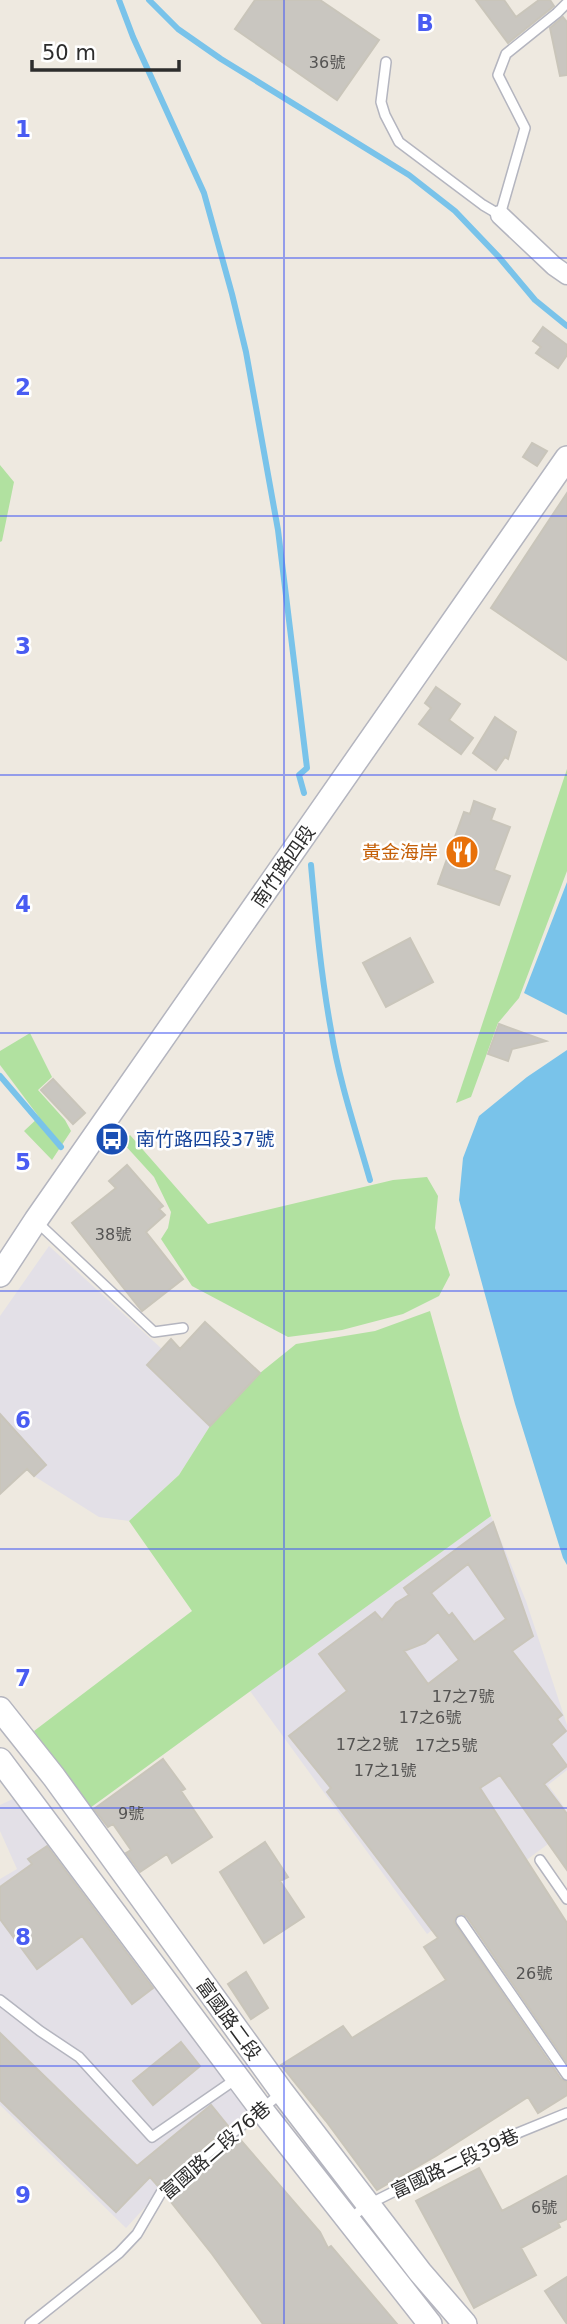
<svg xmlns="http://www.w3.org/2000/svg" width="567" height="2324" font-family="'DejaVu Sans','Noto Sans TC',sans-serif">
<rect width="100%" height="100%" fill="#eee9e0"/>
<path fill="#e3e0e7" d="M49,1246L162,1349L147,1365L210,1426L179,1475L129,1521L99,1517L34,1476L0,1439V1316Z
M491,1516L526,1601L567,1725V1770L548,1785L567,1811V1830L427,1934L250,1691Z
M15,1798L253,2116L159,2192L126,2228L0,2105V1879L17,1869L0,1831V1805Z"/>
<path fill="#b1e1a0" d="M0,465L14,482L2,541L0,542Z
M567,769V871L519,998L498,1023L471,1097L456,1103Z
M30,1033L52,1077L38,1090L65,1120L71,1131L52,1160L24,1131L39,1117L0,1065V1051Z
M130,1135L208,1224L393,1180L427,1177L438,1196L435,1228L450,1275L439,1296L403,1314L342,1330L288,1337L192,1286L161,1239L168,1228L171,1212L154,1177L123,1143Z
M430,1311L460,1417L491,1516L90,1808L34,1731L192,1611L129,1521L179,1475L210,1426L260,1373L296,1344L375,1331Z"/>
<path fill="#79c3ea" d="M567,882V1015L524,993Z
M567,1050V1565L563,1558L515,1404L459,1200L463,1158L479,1116L527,1077Z"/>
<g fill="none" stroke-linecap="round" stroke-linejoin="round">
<path stroke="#79c3ea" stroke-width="6" d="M119,0L133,37L204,193L232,294L246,352L278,530L307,768L299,775L304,793
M149,0L178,29L221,59L409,175L455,211L498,256L535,300L567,326
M311,865C316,920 321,975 331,1030C339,1081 356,1131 370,1180
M0,1076L61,1147"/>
</g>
<path fill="#c9c6c0" stroke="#c9c5ba" stroke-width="2" fill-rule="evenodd" d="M255,0H320L379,40L337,100L235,29Z
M476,0H504L516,17L539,0H550L554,6L508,43Z
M563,17L567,22V75L560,76L550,28Z
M543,327L567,345V355L558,368L536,353L541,347L533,341Z
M532,443L547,451L537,466L523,457Z
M567,493V660L491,608Z
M436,687L460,704L449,720L473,738L461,754L419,724L431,708L425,703Z
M495,717L516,732L508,759L505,757L496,770L473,753Z
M474,801L495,809L491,820L510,827L494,870L510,876L499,905L438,884L464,812L470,814Z
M410,938L433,982L386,1007L363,963Z
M499,1024L546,1041L512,1049L508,1061L488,1054Z
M53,1079L85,1113L73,1124L41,1090Z
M127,1165L163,1206L159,1209L165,1215L146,1232L183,1279L142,1311L72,1223L116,1188L109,1181Z
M205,1322L260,1373L210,1426L147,1365L171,1339L180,1349Z
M0,1414L46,1465L34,1476L27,1469L0,1494Z
M493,1522L533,1636L512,1651L562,1715L557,1719L566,1731L551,1744L567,1766L544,1784L567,1814V1870L500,1775L480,1788L567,1923V2063L467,1917L463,1914L458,1915L454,1922L561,2079L567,2082V2095L538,2113L528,2097L436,2156L377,2190L326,2121L281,2065L343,2026L352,2038L446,1980L424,1947L438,1938L327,1792L331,1788L289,1736L347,1691L319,1654L375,1612L382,1620L396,1603L409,1595L404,1588ZM468,1564L506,1619L474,1642L452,1613L449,1616L431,1593ZM438,1632L459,1660L428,1684L404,1651L425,1643Z
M163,1759L185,1789L181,1791L212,1837L172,1863L167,1854L140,1872L126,1853L131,1850L113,1824L108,1827L94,1809Z
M265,1842L288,1877L280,1881L304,1917L264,1943L220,1872Z
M47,1846L153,1988L132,2004L82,1936L37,1969L0,1919V1887L32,1864L28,1859Z
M246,1972L268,2008L251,2019L228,1984Z
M0,2033L137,2166L211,2105L229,2127L158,2186L150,2177L116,2212L0,2100Z
M181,2042L200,2066L153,2105L133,2081Z
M238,2137L320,2232L328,2248L331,2246L397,2324H263L212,2254L167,2197Z
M479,2168L502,2211L567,2176V2219L558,2223L560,2227L521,2248L536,2275L474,2308L416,2201Z
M567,2277V2324L545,2291Z"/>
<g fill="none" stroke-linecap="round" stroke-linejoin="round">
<defs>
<path id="service" d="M386,62L381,102L385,115L399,142L483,205L500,215L525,128L498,75L506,54L557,13L567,3
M37,1222L154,1332L183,1328
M540,1860L567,1899
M461,1921L567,2075
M0,2000L40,2031L79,2057L152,2137L236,2079
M349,2219L369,2204L481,2148L567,2113
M30,2324L119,2253L137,2234L162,2191L280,2094"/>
<path id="minor" d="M500,215L554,266L567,275"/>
<path id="tertiary" d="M0,1275L36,1220L567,458
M0,1709L54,1777L282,2092L420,2272L465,2324
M0,1760L261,2109L430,2324"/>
</defs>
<use href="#service" stroke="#b4b5bf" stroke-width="12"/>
<use href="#minor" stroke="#b4b5bf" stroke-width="21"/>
<use href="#tertiary" stroke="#b4b5bf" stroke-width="26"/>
<use href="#service" stroke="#fff" stroke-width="9"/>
<use href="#minor" stroke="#fff" stroke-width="18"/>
<use href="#tertiary" stroke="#fff" stroke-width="23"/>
</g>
<path fill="none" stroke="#495cf2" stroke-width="2" stroke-opacity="0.55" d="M284,0V2324M0,258H567M0,516H567M0,775H567M0,1033H567M0,1291H567M0,1549H567M0,1808H567M0,2066H567"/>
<defs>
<symbol id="restaurant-disc" viewBox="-11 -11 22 22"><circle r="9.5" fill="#e8710a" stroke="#fff"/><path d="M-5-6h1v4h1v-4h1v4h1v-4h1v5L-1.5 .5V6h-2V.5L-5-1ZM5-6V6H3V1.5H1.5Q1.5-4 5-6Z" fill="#fff"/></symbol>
<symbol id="bus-disc" viewBox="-11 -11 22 22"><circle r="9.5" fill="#1a4fb4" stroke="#fff"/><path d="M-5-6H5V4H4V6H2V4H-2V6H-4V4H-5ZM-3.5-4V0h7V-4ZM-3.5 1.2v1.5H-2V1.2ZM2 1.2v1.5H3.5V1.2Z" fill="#fff"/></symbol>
</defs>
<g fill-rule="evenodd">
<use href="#restaurant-disc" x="443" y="833" width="38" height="38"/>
<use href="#bus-disc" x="93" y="1120" width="38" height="38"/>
</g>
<g text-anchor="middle" stroke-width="5" stroke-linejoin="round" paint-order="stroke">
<g font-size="16" fill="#545352">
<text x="327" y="68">36號</text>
<text x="113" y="1240">38號</text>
<text x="463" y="1702">17之7號</text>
<text x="430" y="1723">17之6號</text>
<text x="367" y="1750">17之2號</text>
<text x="446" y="1751">17之5號</text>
<text x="385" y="1776">17之1號</text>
<text x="131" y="1819">9號</text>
<text x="534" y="1979">26號</text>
<text x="544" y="2213">6號</text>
</g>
<g font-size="19" fill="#c56008" stroke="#fff" text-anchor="end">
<text x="438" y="859">黃金海岸</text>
</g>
<g font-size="19" fill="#2d2d2d" stroke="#fff">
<text transform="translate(283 866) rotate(-55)" y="7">南竹路四段</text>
<text transform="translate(229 2019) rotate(54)" y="7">富國路二段</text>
<text transform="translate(215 2150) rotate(-41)" y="7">富國路二段76巷</text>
<text transform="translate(455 2163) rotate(-25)" y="7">富國路二段39巷</text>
</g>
<g font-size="19" fill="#164399" stroke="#fff" text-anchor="start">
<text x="136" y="1146">南竹路四段37號</text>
</g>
</g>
<g font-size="23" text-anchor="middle" font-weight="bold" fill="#495cf2" stroke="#fff" stroke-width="5" stroke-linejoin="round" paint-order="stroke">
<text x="425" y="31">B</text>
<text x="23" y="137">1</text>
<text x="23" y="395">2</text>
<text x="23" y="654">3</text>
<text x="23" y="912">4</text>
<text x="23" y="1170">5</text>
<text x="23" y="1428">6</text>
<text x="23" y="1686">7</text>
<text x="23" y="1945">8</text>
<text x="23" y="2203">9</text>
</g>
<path d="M32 60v10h147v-10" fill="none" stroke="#2d2d2d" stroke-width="3.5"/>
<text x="42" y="60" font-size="21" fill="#2d2d2d" stroke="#ffffff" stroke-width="5" paint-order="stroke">50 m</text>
</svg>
